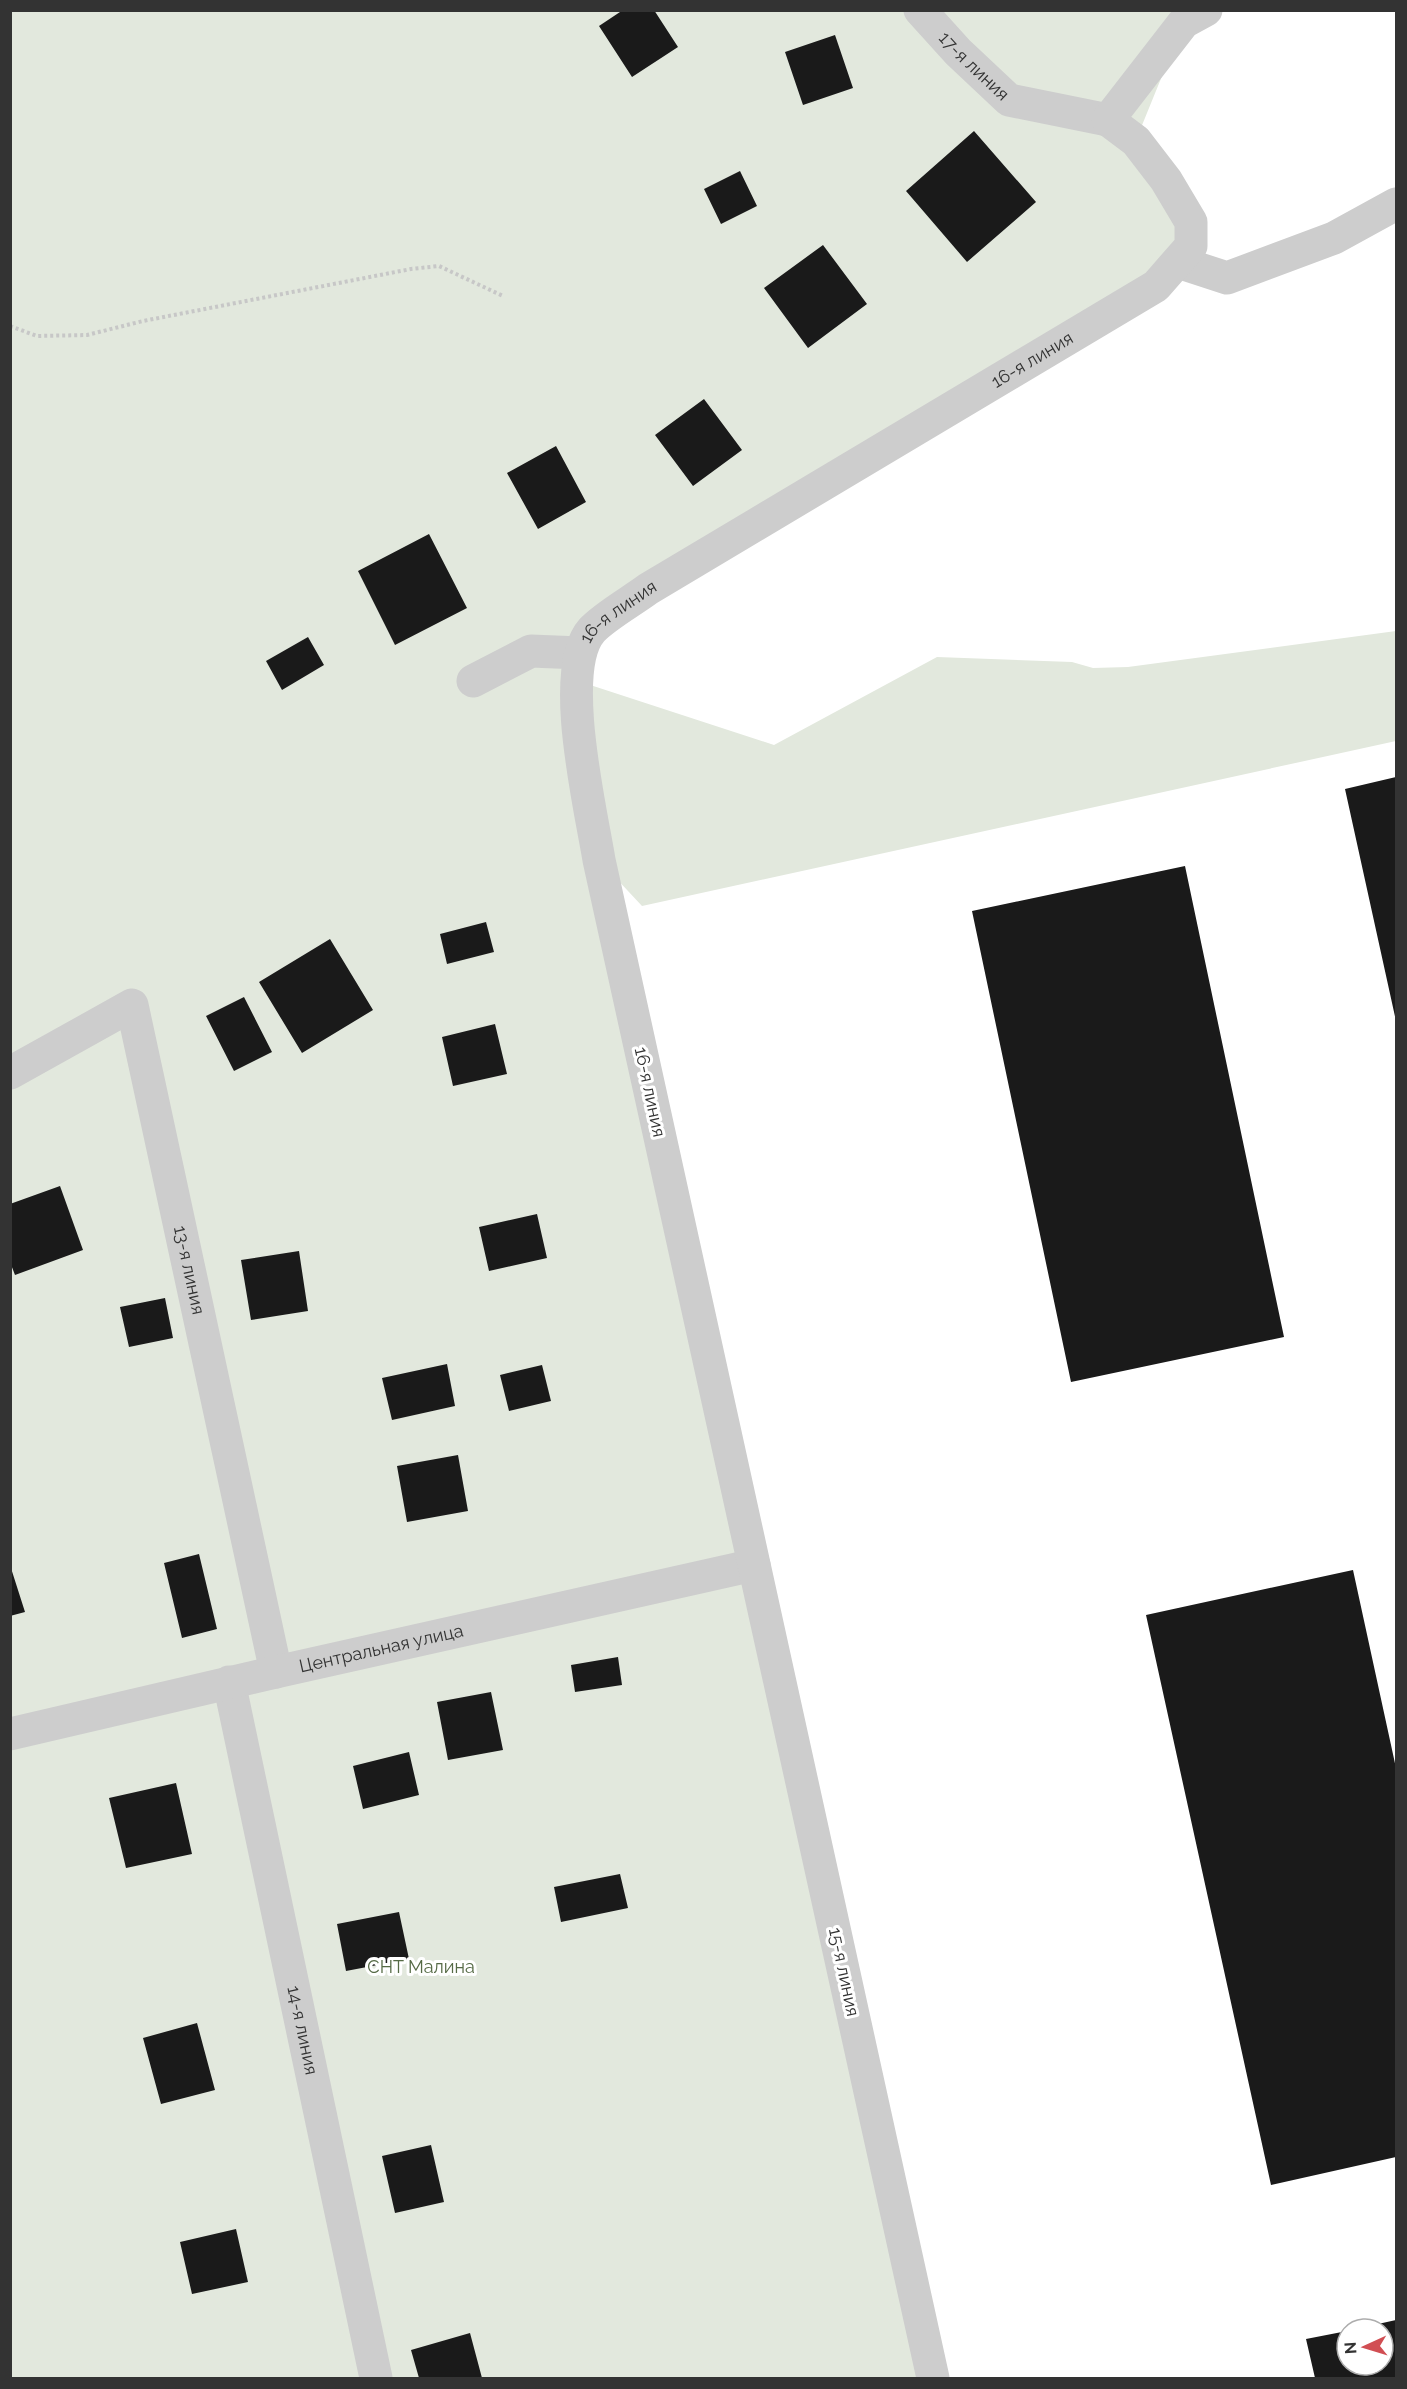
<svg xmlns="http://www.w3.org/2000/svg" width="1407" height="2389" font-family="Raleway,sans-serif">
<rect width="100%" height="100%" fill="#fff"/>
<path fill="#e2e8dd" d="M11,11H1206L1184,22L1136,140L1191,246L592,631L578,681L774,745L937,657L1072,662L1093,668L1128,667L1396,631V741L642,906L600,861L933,2378H11Z"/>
<path fill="#1a1a1a" d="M623,10H654L678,47L632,77L599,26Z
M835,35L853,88L803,105L785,52Z
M974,131L1036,202L967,262L906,191Z
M740,171L757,206L721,224L704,189Z
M823,245L867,304L808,348L764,288Z
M704,399L742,450L693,486L655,435Z
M556,446L586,502L538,529L507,473Z
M429,534L467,608L395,645L358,571Z
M308,637L324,665L282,690L266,661Z
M1396,777V1021L1345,789Z
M1185,866L1284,1337L1071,1382L972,911Z
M486,922L494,952L447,964L440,934Z
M330,939L373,1010L302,1053L259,982Z
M244,997L272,1052L234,1071L206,1016Z
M495,1024L507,1074L453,1086L442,1037Z
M60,1186L83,1250L15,1275L10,1262V1204Z
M537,1214L547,1258L489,1271L479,1227Z
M299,1251L308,1311L251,1320L241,1260Z
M165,1298L173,1338L129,1347L120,1307Z
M447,1364L455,1406L392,1420L382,1378Z
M542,1365L551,1401L509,1411L500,1375Z
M458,1455L468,1511L407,1522L397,1466Z
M199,1554L217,1629L182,1638L164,1563Z
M10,1565L25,1612L10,1616Z
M1353,1570L1396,1768V2157L1271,2185L1146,1615Z
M618,1657L622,1685L575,1692L571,1665Z
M491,1692L503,1750L448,1760L437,1702Z
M409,1752L419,1795L363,1809L353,1766Z
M176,1783L192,1854L126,1868L109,1798Z
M620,1874L628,1908L561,1922L554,1887Z
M399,1912L409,1959L346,1971L337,1924Z
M197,2023L215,2090L161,2104L143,2038Z
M431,2145L444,2202L395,2213L382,2156Z
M236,2229L248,2282L192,2294L180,2242Z
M1396,2320V2378H1315L1306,2339L1347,2331V2365H1383V2329L1360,2328Z
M470,2333L482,2378H419L411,2350Z"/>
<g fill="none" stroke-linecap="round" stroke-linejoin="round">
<path stroke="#c7c7c7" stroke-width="4" stroke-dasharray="3 3" stroke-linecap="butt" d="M10,326L37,336L87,335L143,321L411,269L439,266L503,296"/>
<g stroke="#cdcdcd" stroke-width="33">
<path id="s1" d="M920,10L958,52L1009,100L1108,120"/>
<path d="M1178,262L1227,278L1334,238L1396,204"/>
<path d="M473,681L531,651L580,653"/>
<path id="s2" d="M10,1073L132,1005L276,1672"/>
<path id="s3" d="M229,1682L376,2378"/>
<path id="s4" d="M10,1734L276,1672L754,1565"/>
<path id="s5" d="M933,2378L599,860C591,810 557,669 592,630C605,616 632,601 648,589L1156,286L1191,246V222L1166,180L1136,141L1108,120L1184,22L1206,10"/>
</g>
</g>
<g text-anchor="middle" stroke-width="6" stroke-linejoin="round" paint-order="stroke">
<g font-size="18" fill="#333" stroke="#fff">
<text dy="6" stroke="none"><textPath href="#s1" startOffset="78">17-я линия</textPath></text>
<text dy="6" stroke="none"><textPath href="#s5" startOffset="2306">16-я линия</textPath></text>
<text dy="6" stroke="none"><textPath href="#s5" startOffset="1821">16-я линия</textPath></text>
<text transform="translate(650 1092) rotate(78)" y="6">16-я линия</text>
<text dy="6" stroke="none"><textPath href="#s2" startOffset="411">13-я линия</textPath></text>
<text dy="6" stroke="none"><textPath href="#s4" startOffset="381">Центральная улица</textPath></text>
<text transform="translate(844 1972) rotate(78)" y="6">15-я линия</text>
<text dy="6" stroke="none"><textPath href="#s3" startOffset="356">14-я линия</textPath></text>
</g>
<g font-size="18" fill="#556a45" stroke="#fff">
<text x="421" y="1973">СНТ Малина</text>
</g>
</g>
<rect width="1407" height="2389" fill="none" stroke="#333333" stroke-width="24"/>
<g transform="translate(1365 2347) rotate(266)"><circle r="28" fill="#ffffff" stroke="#adadad" stroke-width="1.5"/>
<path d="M0-4.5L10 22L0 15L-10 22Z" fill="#d14e53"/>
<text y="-9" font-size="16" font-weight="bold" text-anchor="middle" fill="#333333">N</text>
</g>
</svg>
